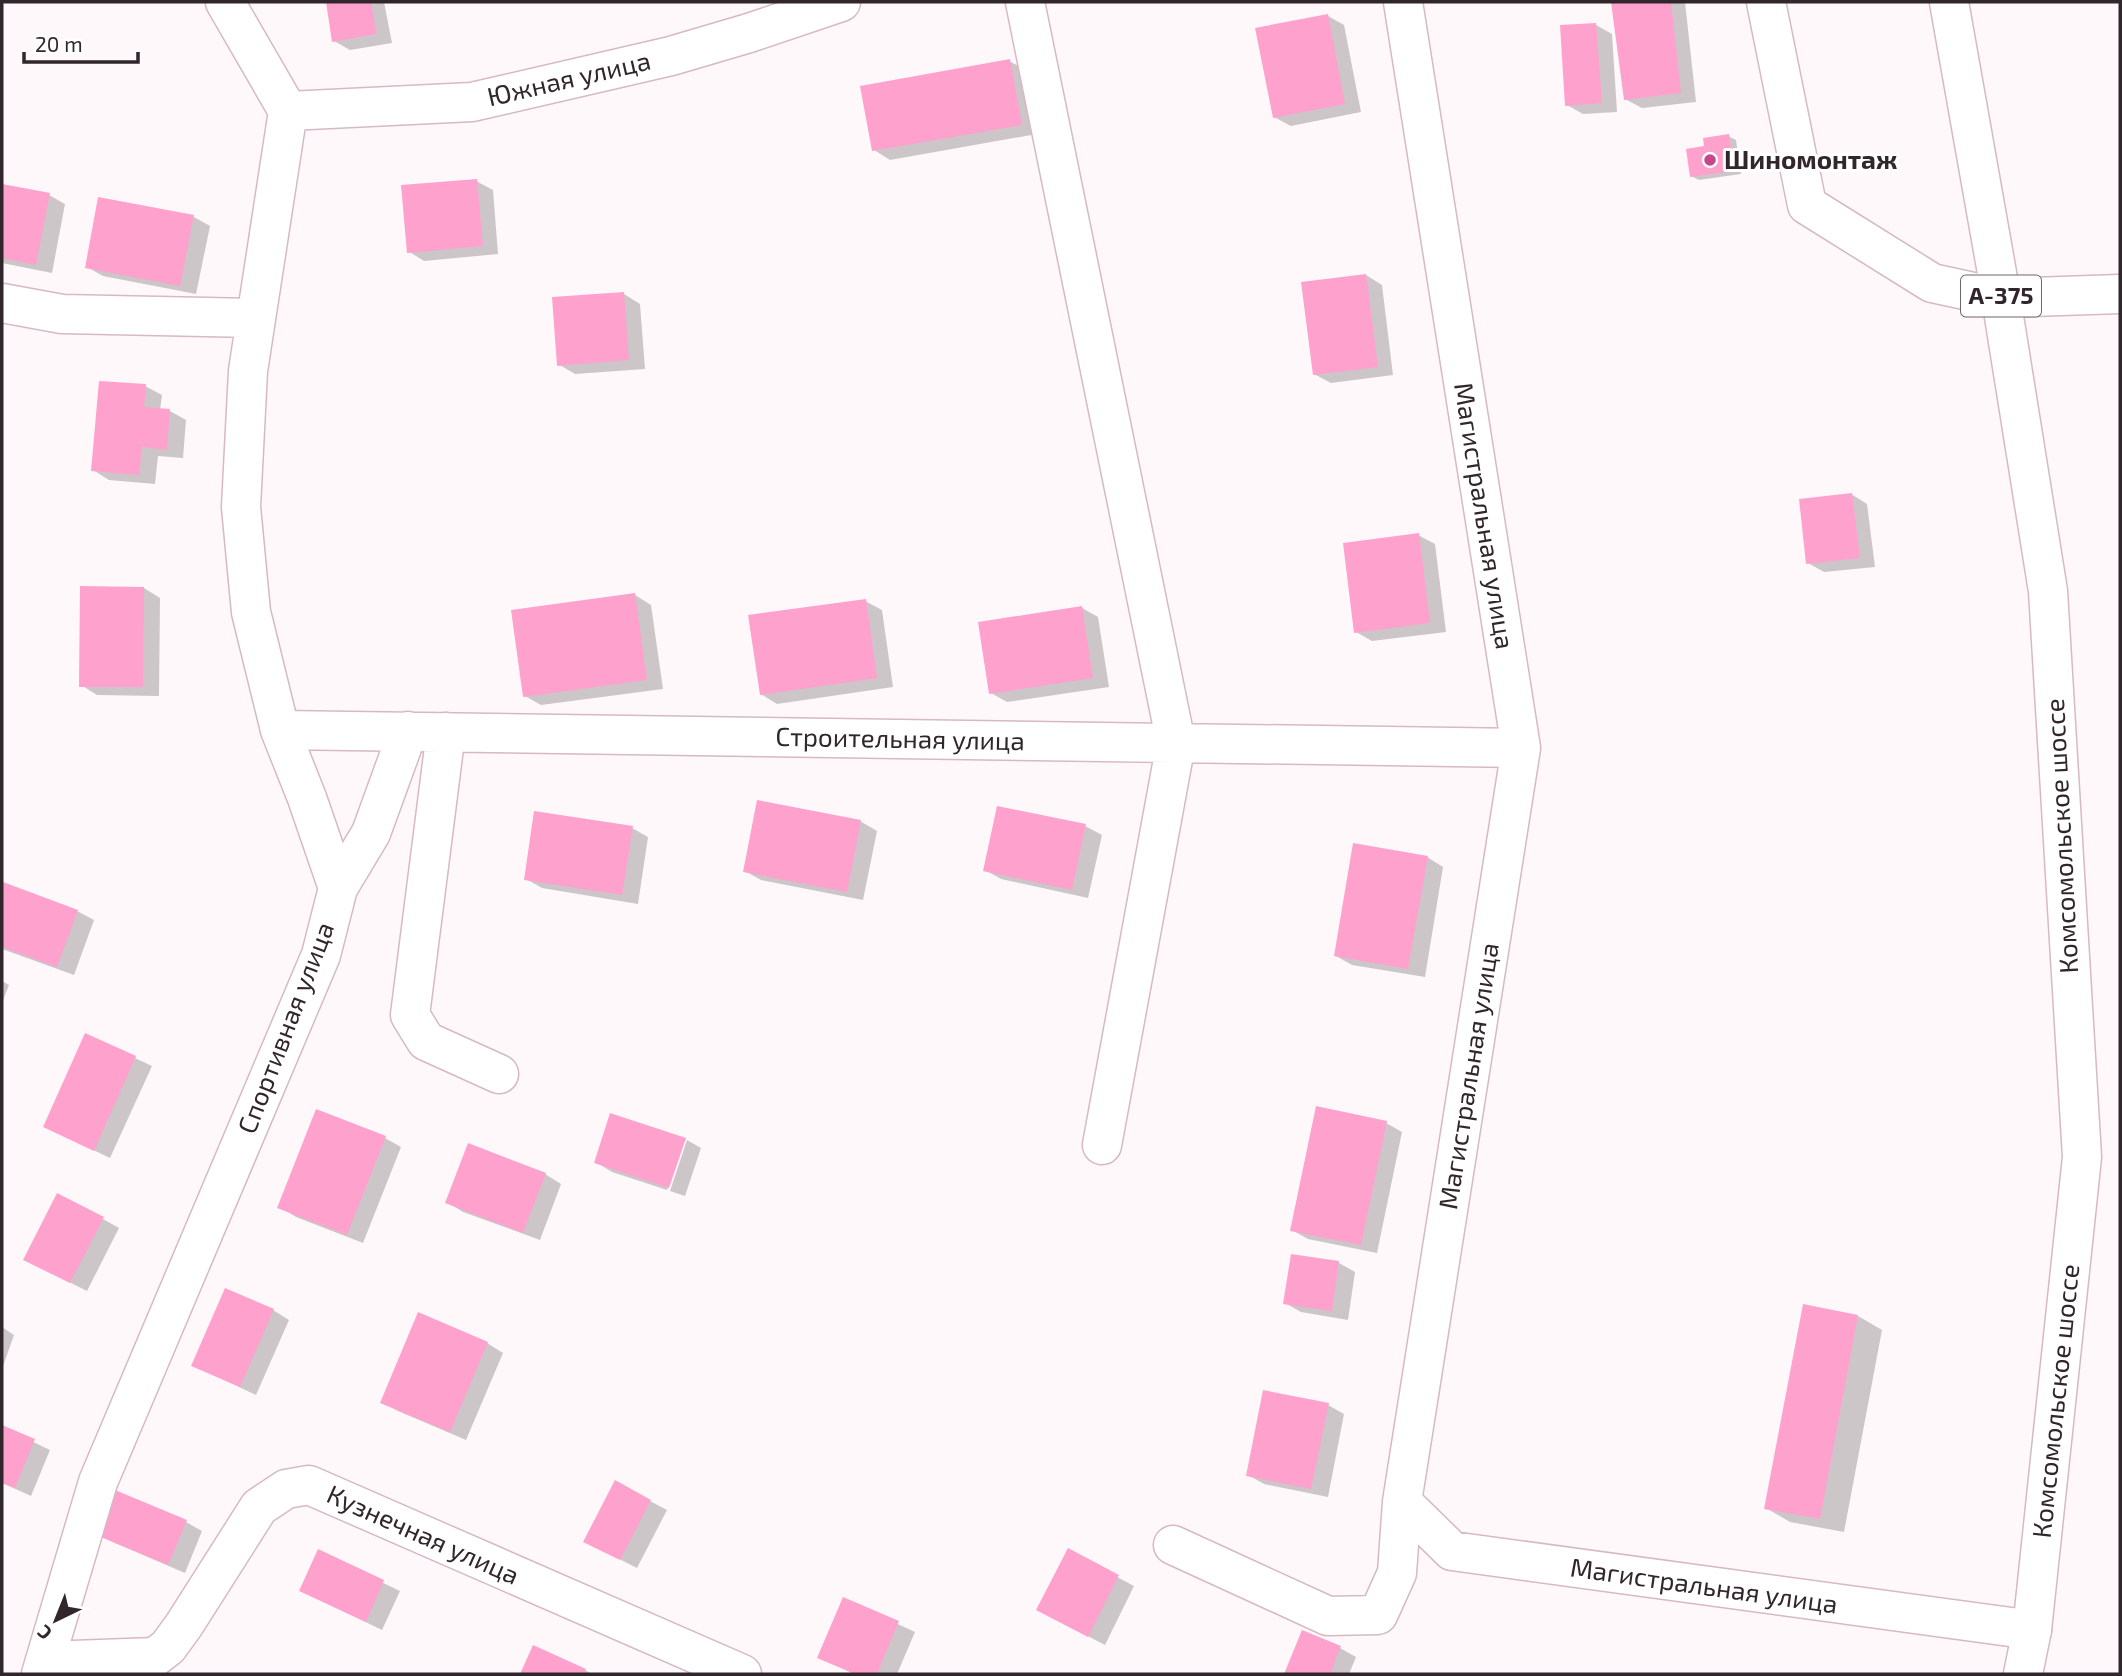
<svg xmlns="http://www.w3.org/2000/svg" width="2122" height="1676" font-family="'Exo 2',sans-serif">
<rect width="100%" height="100%" fill="#fff8fb"/>
<path fill="#0003" d="M327,2H384L392,43L350,50L334,41Z
M1613,2H1685L1696,102L1642,108L1625,99Z
M1328,16L1344,25L1361,112L1291,126L1274,117Z
M1596,25L1612,34L1617,112L1583,114L1567,105Z
M1009,61L1026,70L1037,134L890,160L874,150Z
M1728,136L1736,140L1741,174L1699,180L1691,176L1706,147Z
M476,181L493,190L498,254L424,261L408,251Z
M2,186L49,195L65,204L52,273L2,263Z
M194,217L210,226L196,294L103,276L87,267Z
M1366,275L1382,285L1393,375L1331,383L1314,374Z
M624,294L640,304L645,369L575,374L558,364Z
M145,386L162,395L160,410L170,411L186,420L183,458L158,456L155,484L109,480L93,470Z
M1851,494L1867,504L1875,567L1824,572L1808,563Z
M1418,535L1435,544L1446,632L1372,641L1356,632Z
M144,588L160,598L159,696L97,695L81,685Z
M635,595L651,605L663,689L541,705L525,696Z
M865,601L882,610L893,687L777,704L761,694Z
M1082,608L1098,617L1109,687L1007,702L991,693Z
M860,821L877,831L863,900L761,880L745,871Z
M1085,826L1102,835L1088,898L1001,879L985,870Z
M632,828L648,837L638,904L542,888L526,879Z
M1427,857L1443,867L1425,977L1352,965L1336,956Z
M4,884L77,911L94,920L74,975L2,949V891Z
M2,981L9,985L2,1003Z
M86,1035L152,1066L110,1158L45,1127Z
M611,1115L686,1140H683L667,1190L612,1172L596,1162Z
M1386,1123L1402,1132L1377,1253L1308,1239L1292,1230Z
M385,1138L401,1147L363,1243L296,1217L280,1207Z
M687,1140L701,1148L685,1196L670,1191Z
M545,1174L561,1184L540,1240L463,1212L447,1202Z
M103,1219L119,1228L87,1291L41,1268Z
M1292,1256L1339,1263L1355,1272L1348,1320L1301,1312L1285,1303Z
M273,1310L289,1320L256,1395L194,1366Z
M1858,1316L1882,1330L1844,1532L1790,1522L1766,1508Z
M2,1327L14,1335L2,1369Z
M487,1343L503,1353L466,1440L398,1411L382,1402Z
M1328,1405L1344,1414L1328,1497L1264,1484L1248,1475Z
M2,1427L50,1450L31,1496L2,1483Z
M616,1483L667,1510L637,1568L601,1550Z
M186,1522L202,1531L185,1573L115,1543L98,1534Z
M1068,1551L1134,1586L1105,1645L1055,1619Z
M319,1552L400,1591L382,1630L301,1591Z
M844,1599L915,1632L897,1674H854L819,1657Z
M1303,1633L1340,1648L1356,1657L1349,1674H1286Z
M534,1647L585,1670L592,1674H521Z"/>
<path fill="#fea1cd" d="M326,2H371L376,34L332,42Z
M1611,2H1671L1681,93L1624,100Z
M1328,14L1345,104L1273,118L1255,28Z
M1596,23L1602,103L1565,106L1560,25Z
M1010,59L1022,125L872,151L860,86Z
M1729,134L1734,171L1690,177L1686,149L1704,146L1703,138Z
M477,179L483,246L407,253L401,185Z
M2,184L50,193L36,265L2,258Z
M98,197L194,215L180,286L85,268Z
M1366,274L1378,367L1313,375L1301,282Z
M624,292L629,360L557,366L552,297Z
M99,381L146,384L144,407L170,409L167,450L142,447L139,475L91,471Z
M1852,493L1860,558L1806,564L1799,499Z
M1419,533L1430,623L1354,633L1343,543Z
M80,586L144,587L143,687H79Z
M635,593L647,680L523,697L511,610Z
M866,599L877,678L760,695L748,615Z
M1082,606L1093,678L989,694L978,622Z
M757,800L861,820L847,892L743,872Z
M997,806L1086,824L1072,890L983,871Z
M534,811L633,826L622,895L524,880Z
M1353,843L1428,856L1408,969L1334,956Z
M3,882L78,910L57,967L2,947Z
M85,1033L136,1056L94,1151L43,1127Z
M1316,1106L1387,1121L1361,1245L1290,1231Z
M316,1109L386,1136L347,1235L277,1208Z
M610,1113L686,1138L669,1188L594,1163Z
M468,1143L546,1173L523,1233L445,1203Z
M57,1193L104,1217L70,1283L23,1260Z
M1291,1254L1339,1261L1332,1311L1283,1304Z
M225,1288L274,1309L240,1387L191,1366Z
M1803,1304L1858,1315L1820,1519L1764,1509Z
M418,1312L488,1342L450,1432L380,1403Z
M1263,1390L1329,1403L1311,1489L1246,1476Z
M2,1425L35,1439L15,1488L2,1483Z
M615,1480L651,1500L620,1560L583,1542Z
M115,1490L187,1520L168,1565L96,1535Z
M1068,1548L1119,1575L1088,1637L1036,1610Z
M318,1549L384,1580L366,1622L299,1591Z
M843,1597L899,1621L877,1674H855L817,1658Z
M1302,1630L1341,1646L1331,1671L1338,1674H1284Z
M533,1645L586,1669L584,1674H520Z"/>
<g fill="none" stroke-linecap="round" stroke-linejoin="round">
<defs>
<path id="minor" d="M1025,2L1176,743L1102,1145
M1403,2L1521,748L1402,1502L1452,1551L2032,1630
M1766,2L1807,205L1932,283L2001,298L2120,294
M288,111L472,102L671,56L749,33L841,2
M2,303L62,314L254,318
M280,730L1521,748
M446,732L410,1015L426,1041L499,1074
M338,888L371,833L408,731
M1173,1545L1328,1616L1378,1615L1397,1573L1402,1502
M45,1661L155,1657L168,1647L184,1625L259,1507L286,1489L309,1485L742,1674
M41,1674L98,1482L321,955L338,888L307,798L280,730L251,612L241,507L248,371L288,111L225,2"/>
<path id="highway" d="M1949,2L1997,273L2048,591L2082,1157L2032,1630L2023,1674"/>
</defs>
<use href="#minor" stroke="#d6b9c5" stroke-width="41"/>
<use href="#highway" stroke="#d6b9c5" stroke-width="41"/>
<use href="#minor" stroke="#fff" stroke-width="38"/>
<use href="#highway" stroke="#fff" stroke-width="38"/>
</g>
<circle fill="#c8468d" stroke="#fff" stroke-width="2.5" cx="1710" cy="160" r="7"/>
<g text-anchor="middle" stroke-width="6" stroke-linejoin="round" paint-order="stroke">
<rect fill="#fff" stroke="#6f676b" stroke-width="2" x="1961" y="275.5" width="80" height="41" rx="5"/>
<g font-size="24" font-weight="bold" fill="#31262b">
<text x="2001" y="304">А-375</text>
</g>
<g font-size="26" fill="#31262b" stroke="#fff">
<text transform="translate(569 79) rotate(-13)" y="9">Южная улица</text>
<text transform="translate(1484 516) rotate(81)" y="9">Магистральная улица</text>
<text transform="translate(900 739) rotate(1)" y="9">Строительная улица</text>
<text transform="translate(2062 836) rotate(-93)" y="9">Комсомольское шоссе</text>
<text transform="translate(286 1028) rotate(-69)" y="9">Спортивная улица</text>
<text transform="translate(1469 1076) rotate(-81)" y="9">Магистральная улица</text>
<text transform="translate(2056 1401) rotate(-84)" y="9">Комсомольское шоссе</text>
<text transform="translate(423 1535) rotate(24)" y="9">Кузнечная улица</text>
<text transform="translate(1704 1586) rotate(8)" y="9">Магистральная улица</text>
</g>
<g font-size="26" font-weight="bold" fill="#31262b" stroke="#fff" text-anchor="start">
<text x="1724" y="169">Шиномонтаж</text>
</g>
</g>
<rect width="2122" height="1676" fill="none" stroke="#31262b" stroke-width="7"/>
<g transform="translate(56 1620) rotate(223)" stroke="#ffffff" stroke-width="5" paint-order="stroke">
<path d="M0-5L12 26L0 18L-12 26Z" fill="#31262b"/>
<text y="-10" font-size="19" font-weight="bold" text-anchor="middle" fill="#31262b">С</text>
</g>
<path d="M24 52v10h114v-10" fill="none" stroke="#31262b" stroke-width="3.5"/>
<text x="35" y="52" font-size="21" fill="#31262b" stroke="#ffffff" stroke-width="5" paint-order="stroke">20 m</text>
</svg>
